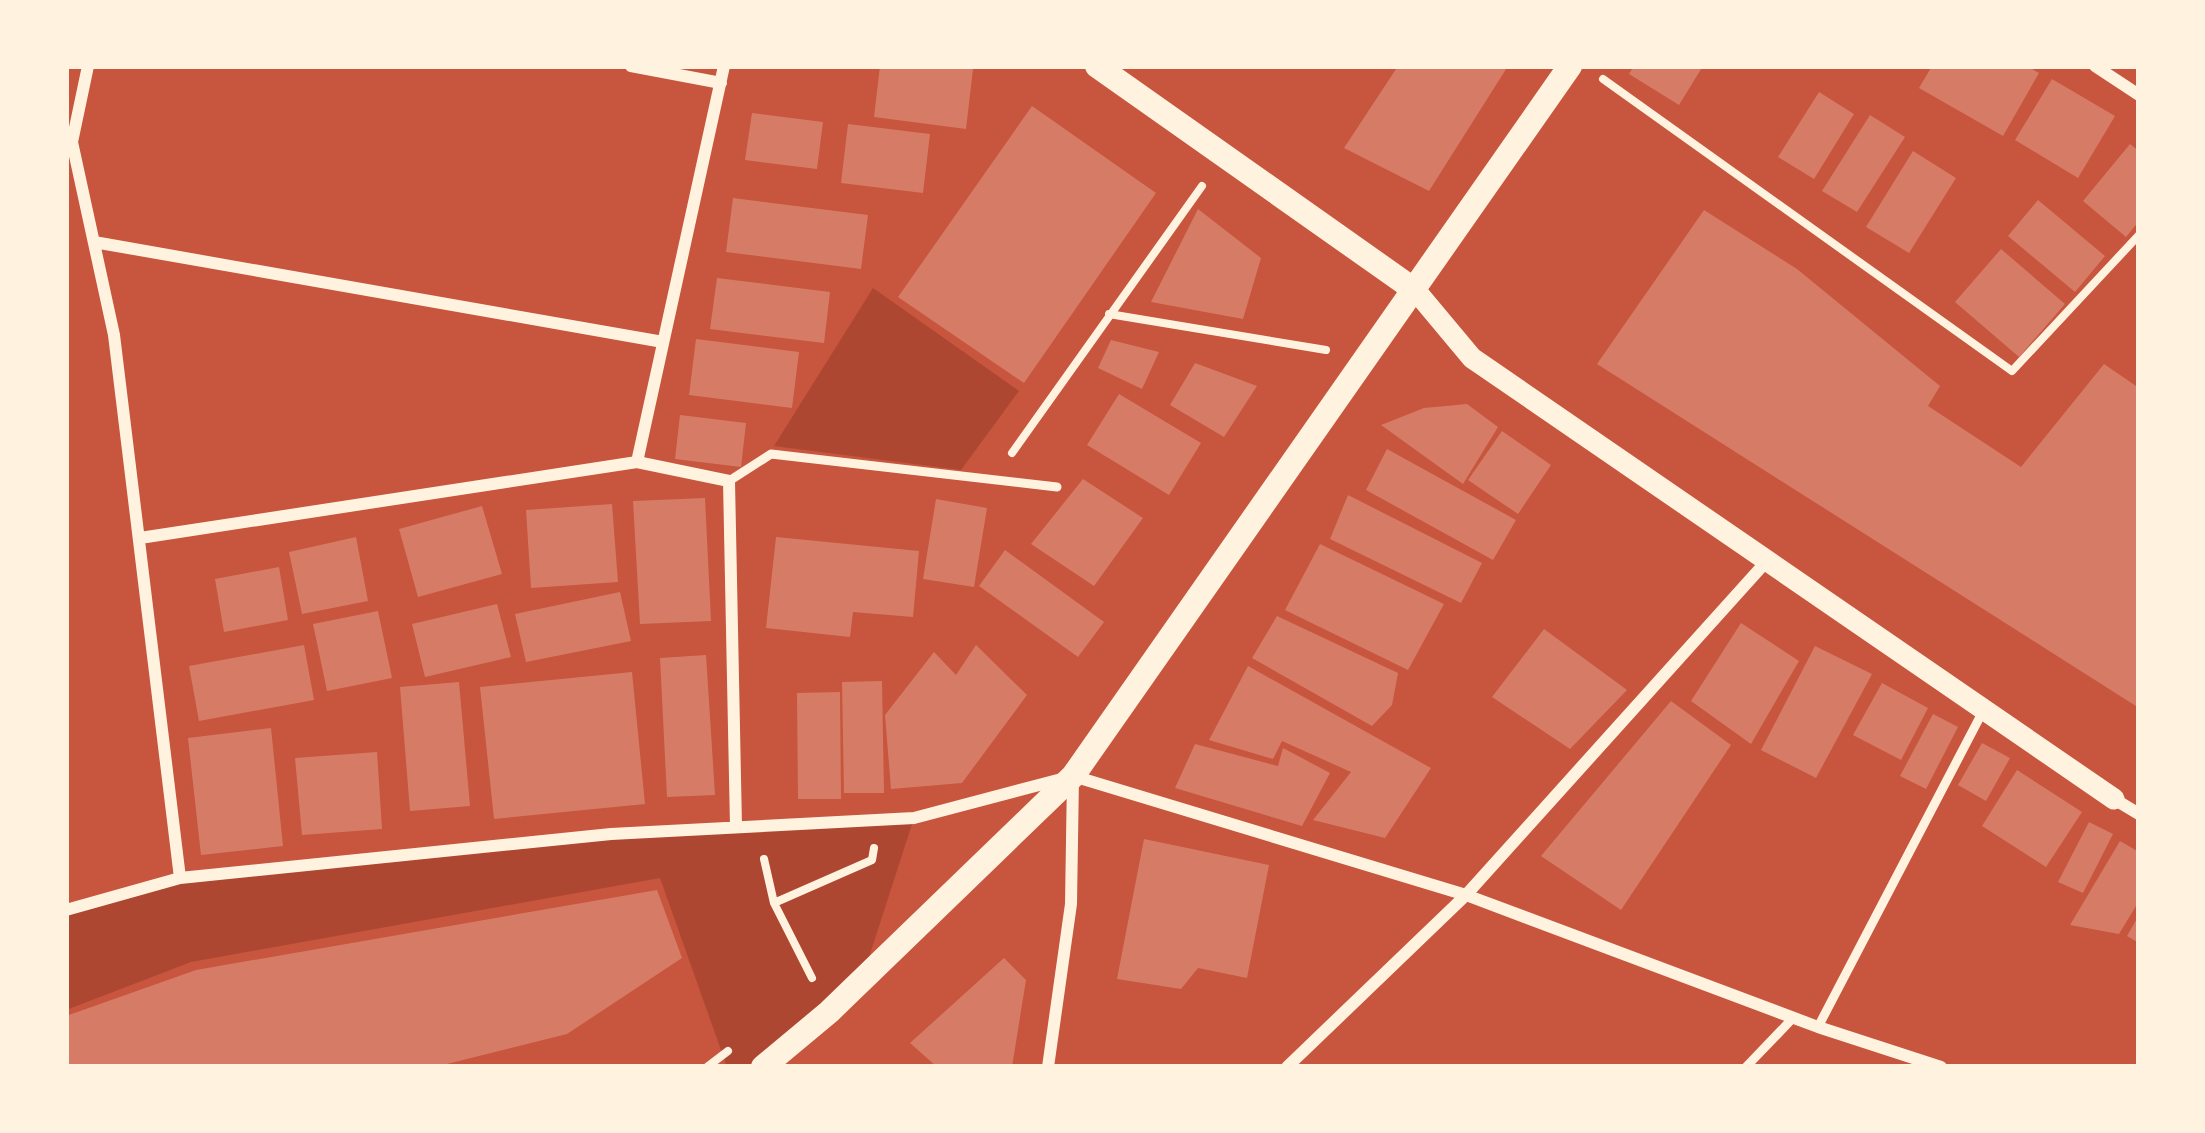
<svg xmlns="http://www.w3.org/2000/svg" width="2205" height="1133" font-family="'Work Sans',sans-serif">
<rect width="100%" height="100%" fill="#c8553d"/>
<path fill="#ae4732" d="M873,288L1019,391L961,470L774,446Z
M914,818L861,982L762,1067H727L660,878L191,962L66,1010V910L180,878L611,834Z"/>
<path fill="#d67c66" d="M880,66L973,69L966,129L874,117Z
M1398,66H1508L1429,191L1344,148Z
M1634,66H1703L1679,105L1629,74Z
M1932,66H2027L2039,73L2003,136L1919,88Z
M2052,79L2115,116L2078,178L2015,140Z
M1819,92L1854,114L1814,179L1778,157Z
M1032,106L1156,193L1024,383L898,297Z
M752,113L823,122L817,169L745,160Z
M1870,115L1905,137L1857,212L1822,191Z
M848,124L930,134L923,193L841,183Z
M2130,144L2139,151V221L2126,237L2083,201Z
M1913,151L1956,178L1909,253L1866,227Z
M733,198L868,215L861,269L726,252Z
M2038,200L2105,256L2075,292L2008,236Z
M1198,209L1261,258L1243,319L1151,302Z
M1704,210L1797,269L1940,386L1928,406L2021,467L2104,364L2139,388V708L1597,364Z
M2001,249L2065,304L2019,357L1955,302Z
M717,278L830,292L824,343L710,329Z
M696,339L799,352L792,408L689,395Z
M1111,340L1159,352L1142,389L1098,368Z
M1195,363L1257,386L1224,437L1170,405Z
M1119,394L1201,443L1169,495L1087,445Z
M1467,404L1498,427L1463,484L1381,425L1424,408Z
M680,415L746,423L741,467L675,459Z
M1502,431L1551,465L1518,514L1468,480Z
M1387,449L1516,520L1493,560L1366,490Z
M1083,479L1143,518L1094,586L1031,544Z
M1348,495L1482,563L1461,603L1330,539Z
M705,498L711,621L640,624L633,501Z
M936,499L987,508L974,587L923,579Z
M612,504L618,582L531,588L526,510Z
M482,506L502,574L418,597L399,529Z
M356,537L368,601L302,614L289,552Z
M776,537L919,551L913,617L853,612L850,637L766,628Z
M1320,544L1444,604L1408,670L1285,610Z
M1005,550L1104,622L1078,657L979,586Z
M279,567L288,620L224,632L215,579Z
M620,592L631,641L526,662L515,614Z
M497,604L511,657L425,677L412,624Z
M378,611L392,678L327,691L313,624Z
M1277,616L1398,673L1392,705L1372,726L1252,658Z
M1741,623L1799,661L1751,744L1691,701Z
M1544,629L1627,690L1570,749L1492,697Z
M304,645L314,700L199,721L189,666Z
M976,645L1027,695L962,783L891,789L885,715L934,652L956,675Z
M1815,646L1872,674L1816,778L1761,750Z
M706,655L715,795L667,797L660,658Z
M1248,666L1431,768L1385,838L1313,820L1351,772L1282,741L1273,759L1209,740Z
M632,672L645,804L494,819L480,687Z
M882,681L884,793H844L842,682Z
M459,682L470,806L410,811L400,687Z
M1882,683L1928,708L1901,760L1853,735Z
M840,692L841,799H798L797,693Z
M1671,701L1731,745L1621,910L1541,856Z
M1933,714L1958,727L1926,789L1900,776Z
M271,728L283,846L201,855L188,738Z
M1982,743L2010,758L1986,801L1958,785Z
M1195,744L1278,766L1283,748L1330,773L1302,826L1175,788Z
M377,752L382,829L302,835L295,758Z
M2017,770L2082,812L2046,867L1982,826Z
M2089,822L2113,834L2083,893L2058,882Z
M1144,839L1269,865L1247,978L1198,968L1181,989L1117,979Z
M2120,841L2139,852V901L2119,934L2070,925Z
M657,890L682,958L567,1034L435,1067H66V1016L196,970Z
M2139,915V943L2127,936Z
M1004,958L1026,980L1012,1067H937L910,1043Z"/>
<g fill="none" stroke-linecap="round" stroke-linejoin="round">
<path stroke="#fff3e0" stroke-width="8" d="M1603,79L2012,371L2139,235
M1109,314L1326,350
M1012,453L1202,186
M764,859L774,903L812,978
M774,903L872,860L874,848
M707,1067L728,1051"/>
<path stroke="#fff3e0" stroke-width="9" d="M729,481L771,454L1057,487
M1818,1027L1982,713
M1746,1067L1793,1018"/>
<path stroke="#fff3e0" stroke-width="12" d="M88,66L72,142L114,335L180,878
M631,66L721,83
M2095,66L2139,95
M94,242L663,342
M637,462L729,481L736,827
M140,538L637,462L724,66
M2114,799L2139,814
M66,910L180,878L611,834L914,818L1073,776L1466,895L1818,1027L1941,1067
M1048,1067L1071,904L1073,777
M1287,1067L1466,895L1765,563"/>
<path stroke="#fff3e0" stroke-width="21" d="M1416,291L1472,358L2114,799"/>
<path stroke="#fff3e0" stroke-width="24" d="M1097,66L1416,291
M763,1067L829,1012L1073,776L1570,66"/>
</g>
<rect width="2205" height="1133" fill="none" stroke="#fff3e0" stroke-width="138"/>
</svg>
